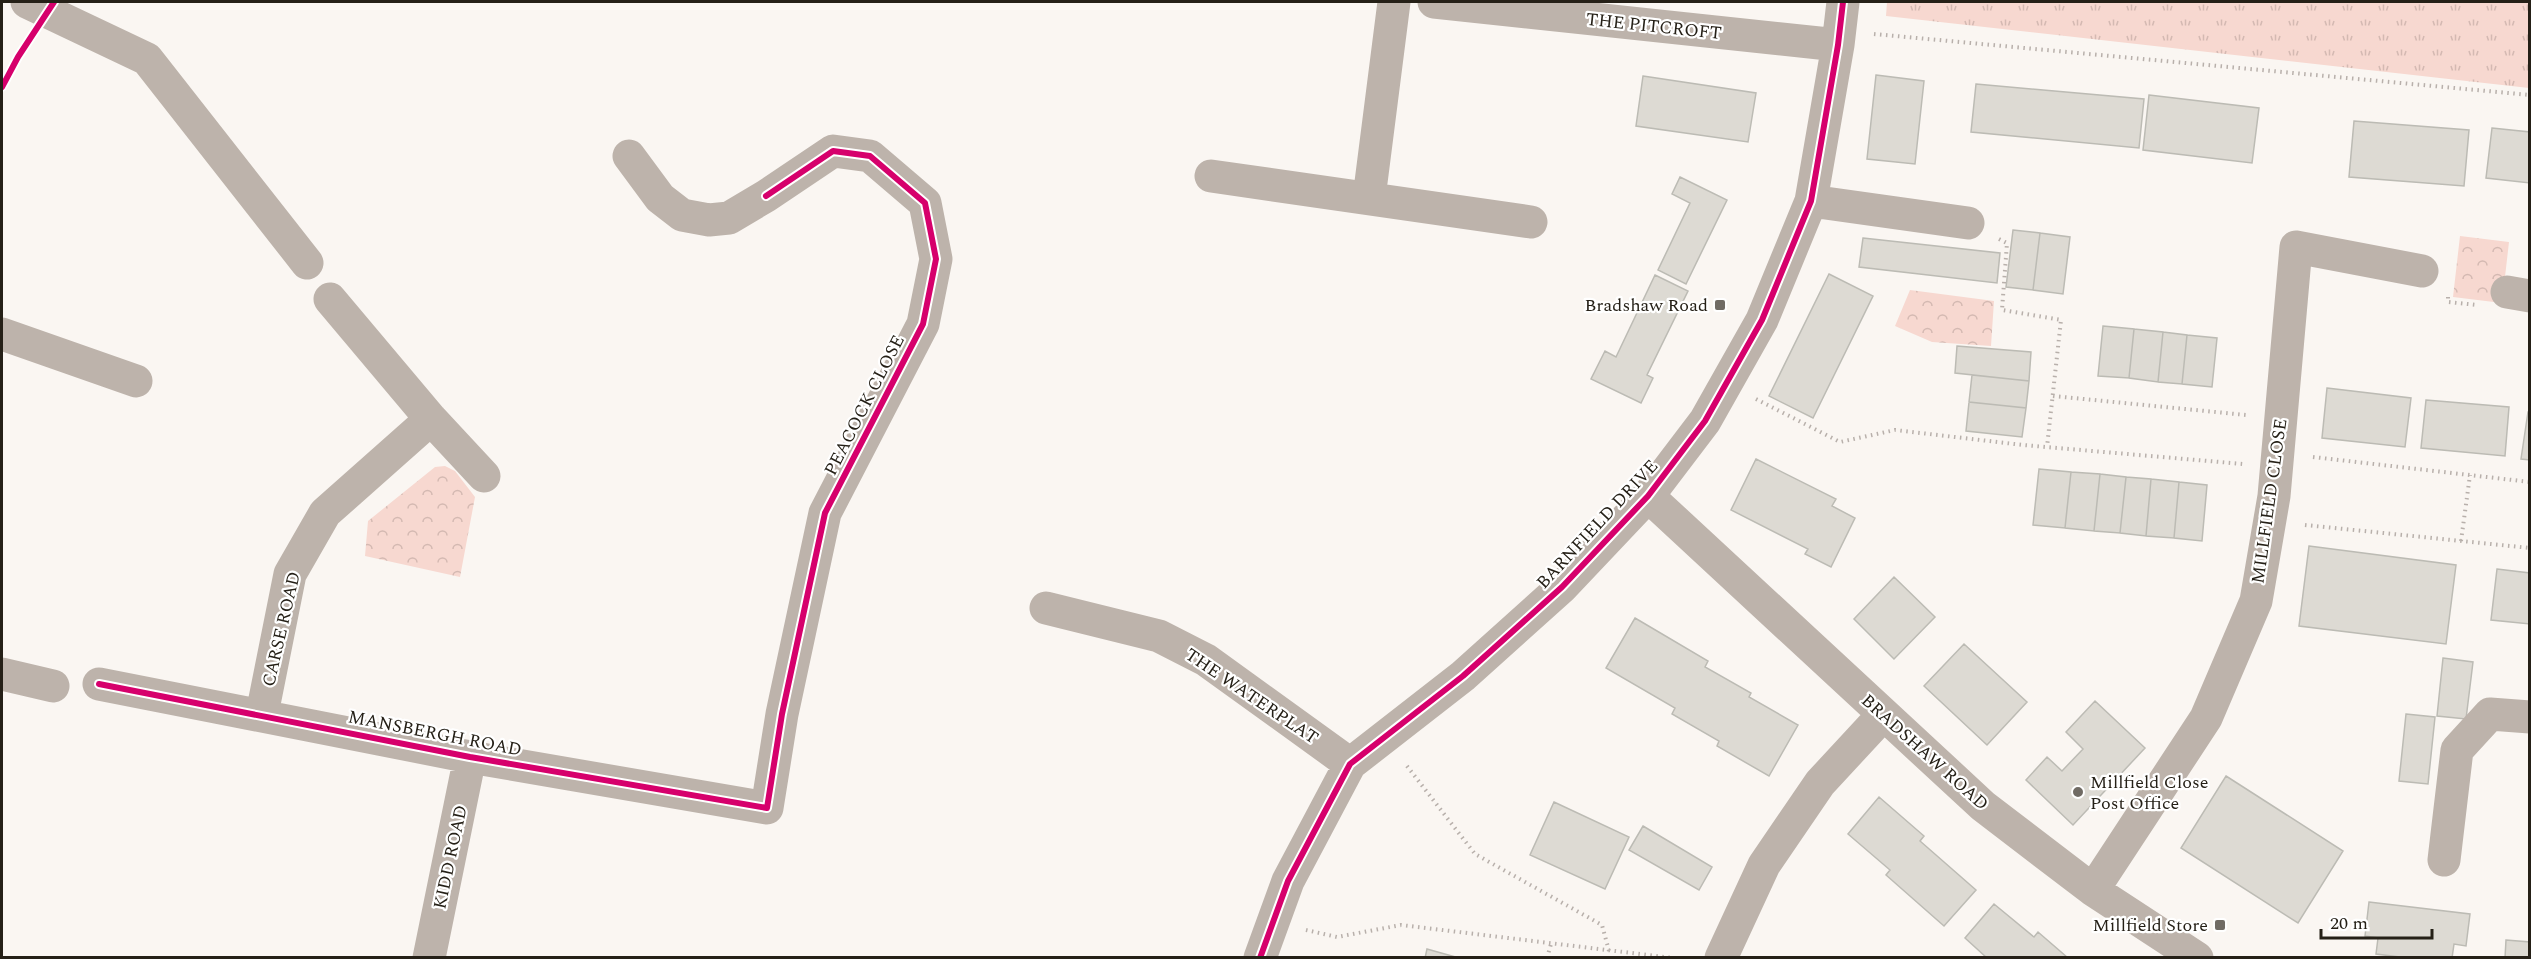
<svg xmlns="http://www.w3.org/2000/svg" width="2531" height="959" font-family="Spectral,serif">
<defs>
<pattern id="grass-tufts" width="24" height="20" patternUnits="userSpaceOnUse" patternTransform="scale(1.5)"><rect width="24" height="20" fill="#f7d8d0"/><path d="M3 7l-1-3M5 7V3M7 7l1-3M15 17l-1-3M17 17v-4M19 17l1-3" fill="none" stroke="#d4b9b2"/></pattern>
<pattern id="forest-crowns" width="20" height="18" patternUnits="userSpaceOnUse" patternTransform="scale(1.5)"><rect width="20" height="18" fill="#f7d8d0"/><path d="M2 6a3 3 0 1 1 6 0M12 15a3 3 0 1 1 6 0" fill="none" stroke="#d4b9b2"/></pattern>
</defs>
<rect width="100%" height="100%" fill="#faf6f2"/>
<path fill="url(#grass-tufts)" d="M1887,2H2529V88L1886,16Z"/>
<path fill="url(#forest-crowns)" d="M2460,236L2509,242L2502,303L2453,297Z
M1910,290L1994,301L1991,346L1932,342L1895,326Z
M445,466L455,471L475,497L460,577L365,556L368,521L435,467Z"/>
<path fill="#dddad3" stroke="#bcbbb4" stroke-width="1.5" d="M1876,75L1924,81L1915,164L1867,159Z
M1643,76L1756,93L1748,142L1636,126Z
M1976,84L2144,99L2139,148L1971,132Z
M2149,95L2259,108L2252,163L2143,150Z
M2354,121L2469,130L2464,186L2349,177Z
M2492,128L2530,132V183L2486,178Z
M1680,177L1727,200L1686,284L1658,270L1690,203L1672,194Z
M2013,230L2040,233L2033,290L2006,287Z
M2040,233L2070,237L2063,294L2033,290Z
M1863,238L2000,253L1997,283L1859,267Z
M1829,274L1873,296L1813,418L1769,396Z
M1655,275L1688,291L1647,375L1653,378L1641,403L1591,379L1605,351L1616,357Z
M2103,326L2134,329L2129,378L2098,376Z
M2134,329L2163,332L2158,382L2129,378Z
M2163,332L2187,335L2182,384L2158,382Z
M2187,335L2217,338L2212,387L2182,384Z
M1957,346L2031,352L2029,381L1955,373Z
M1972,375L2029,381L2026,408L1969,402Z
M2327,388L2411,398L2405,447L2322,438Z
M2426,400L2509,407L2505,456L2421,448Z
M1969,402L2026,408L2022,437L1966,431Z
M2528,412H2530V460L2521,459Z
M1756,459L1836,499L1832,506L1855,518L1831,567L1805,554L1808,549L1731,510Z
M2039,469L2071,472L2065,528L2033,525Z
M2071,472L2100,474L2094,531L2065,528Z
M2100,474L2126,477L2120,533L2094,531Z
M2126,477L2151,479L2146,536L2120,533Z
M2151,479L2179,482L2174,538L2146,536Z
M2179,482L2207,485L2202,541L2174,538Z
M2309,546L2456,565L2446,644L2299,626Z
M2497,569L2530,573V624L2491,620Z
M1894,577L1935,617L1894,659L1854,619Z
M1635,618L1708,661L1705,667L1751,693L1749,697L1798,725L1769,776L1717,746L1719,741L1672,714L1675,708L1606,668Z
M1964,644L2027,702L1987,745L1924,686Z
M2443,658L2473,662L2466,719L2437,716Z
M2095,701L2145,748L2073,825L2026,780L2047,757L2062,771L2083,749L2066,732Z
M2406,714L2435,717L2428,784L2399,781Z
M2226,776L2343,851L2298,923L2181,848Z
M1879,797L1924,836L1920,841L1976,890L1944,926L1886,875L1890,870L1848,834Z
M1554,802L1629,837L1605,889L1530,855Z
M1643,826L1712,867L1699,890L1629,850Z
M2369,902L2470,914L2466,946L2454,944L2452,958H2408L2376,954L2378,938L2365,936Z
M1994,904L2034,937L2038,932L2068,958H1987L1965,938Z
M2506,940L2530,942V958H2505Z
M1427,949L1459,958H1425Z"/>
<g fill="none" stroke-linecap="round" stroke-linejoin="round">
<path stroke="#b8b0ab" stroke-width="4" stroke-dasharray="1.5 4.5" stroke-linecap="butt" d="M1874,34L2530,95
M1999,239L2007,243L2002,310L2061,320L2047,447
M2448,297V302L2477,305
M2053,396L2246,415
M1756,399L1840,442L1895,430L2023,445L2243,464
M2313,457L2530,482
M2305,525L2530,548
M2461,541L2470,475
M1407,766L1475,854L1602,925L1609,951
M1306,930L1337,937L1401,925L1673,958
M1547,958L1551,944"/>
<path stroke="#bdb3ab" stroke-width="33" d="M27,2L147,59L307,263
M1434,2L1838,45
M1211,176L1531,222
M1369,198L1394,2
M1811,201L1968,223
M2507,292L2530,296
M330,299L431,419L484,476
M2,334L136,381
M1648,496L1983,806L2093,890L2197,958
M1046,608L1159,636L1206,660L1350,764
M2,674L53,686
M99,684L470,757L767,808L782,714L825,513L923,324L936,259L925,203L870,156L833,151L766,196L729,218L709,220L682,215L660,198L629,156
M262,714L290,574L325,513L431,419
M2444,860L2457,750L2490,714L2530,717
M2093,890L2206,718L2256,601L2274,496L2296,247L2422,271
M429,958L470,757
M1260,958L1288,881L1350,764L1463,676L1562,587L1648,496L1705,421L1762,320L1811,201L1838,45L1843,2
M1721,958L1764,865L1820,783L1883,715"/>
<defs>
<path id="cycleway" d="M2,87L18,57L54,2
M99,684L470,757L767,808L782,714L825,513L923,324L936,259L925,203L870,156L833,151L766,196
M1260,958L1288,881L1350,764L1463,676L1562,587L1648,496L1705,421L1762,320L1811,201L1838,45L1843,2"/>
</defs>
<use href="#cycleway" stroke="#fff" stroke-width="10"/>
<use href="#cycleway" stroke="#d6006c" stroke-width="6"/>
</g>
<g fill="#706b64" stroke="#fff" stroke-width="2">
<rect x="1714" y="299" width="12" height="12" rx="3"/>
<circle cx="2078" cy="792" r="6"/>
<rect x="2214" y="919" width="12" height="12" rx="3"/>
</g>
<g text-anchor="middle" stroke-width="4.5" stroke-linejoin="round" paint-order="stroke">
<g font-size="18" fill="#252017" stroke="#fff">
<text transform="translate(1654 26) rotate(6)" y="6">THE PITCROFT</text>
<text transform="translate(864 405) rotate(-63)" y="6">PEACOCK CLOSE</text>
<text transform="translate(2269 501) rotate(-82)" y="6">MILLFIELD CLOSE</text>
<text transform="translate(1597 524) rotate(-47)" y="6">BARNFIELD DRIVE</text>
<text transform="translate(281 629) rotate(-77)" y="6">CARSE ROAD</text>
<text transform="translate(1252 696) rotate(34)" y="6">THE WATERPLAT</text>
<text transform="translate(435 733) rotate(11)" y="6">MANSBERGH ROAD</text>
<text transform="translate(1925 752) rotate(42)" y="6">BRADSHAW ROAD</text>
<text transform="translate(450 857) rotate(-78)" y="6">KIDD ROAD</text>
</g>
<g font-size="18" fill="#252017" stroke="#fff" text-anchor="end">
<text x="1708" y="311">Bradshaw Road</text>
<text x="2090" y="788" text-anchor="start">Millfield Close<tspan x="2090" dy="21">Post Office</tspan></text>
<text x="2208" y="931">Millfield Store</text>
</g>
</g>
<rect width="2531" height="959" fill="none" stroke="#252017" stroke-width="6"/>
<path d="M2321 929v9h111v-9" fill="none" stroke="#252017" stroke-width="3"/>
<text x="2330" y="929" font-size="18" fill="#252017" stroke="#ffffff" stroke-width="4.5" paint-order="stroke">20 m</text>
</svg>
